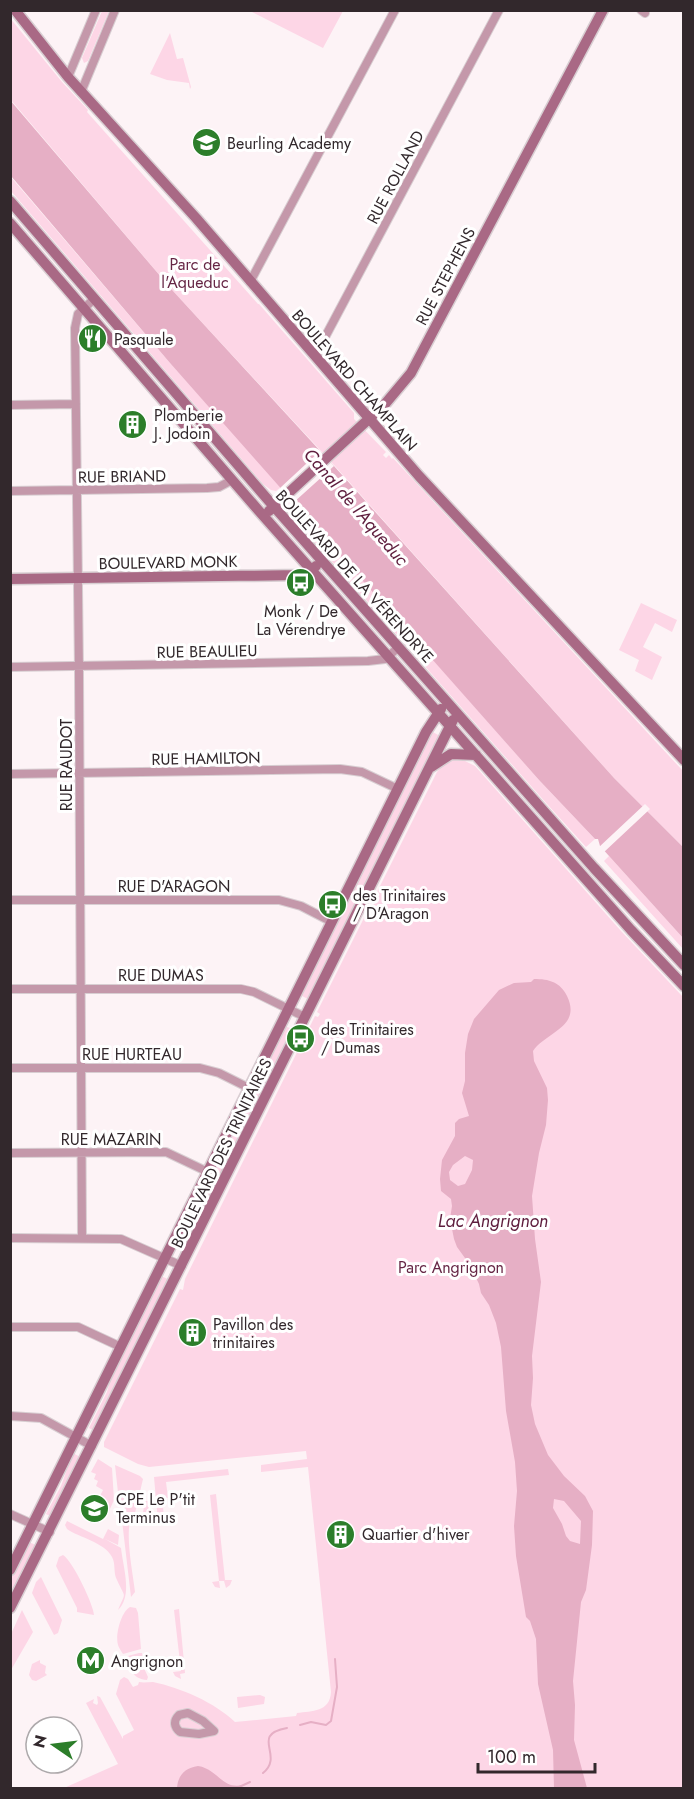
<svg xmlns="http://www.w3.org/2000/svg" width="694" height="1799" font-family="Jost,sans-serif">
<rect width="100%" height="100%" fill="#fdf3f6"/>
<path fill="#fdd6e6" d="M102,11H109L88,61L84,63L82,58Z
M250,11H343L323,48Z
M10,18L62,82L88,110L87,112L258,304H259L354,413V419L386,452L383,455L386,458L389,455L392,459L393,458L683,771V847L614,778L334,465L173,291L11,100Z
M170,33L177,59L183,58L191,87L190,89L189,83L167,80L150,74Z
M10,176L170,363L281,487L276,491L271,490L263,484L11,191Z
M294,502L539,780L595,839L586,847L547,804L289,513L290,506Z
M641,603L677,620L672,632L655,623L643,647L662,657L652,680L635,671L639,660L619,650Z
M431,731L440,736L310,1000L300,995Z
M453,760L465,761L475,766L621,931L683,997V1788H64L118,1764L86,1703L94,1699L93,1703L97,1705L98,1703L97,1696L100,1697L123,1739V1736L134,1730L116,1694L120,1680L124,1677L128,1679L133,1687L138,1685L139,1682C144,1683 148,1682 153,1682C181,1688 214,1702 235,1722L296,1716L297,1713C312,1711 330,1712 331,1692L308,1467L261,1472V1465L307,1459L306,1451L149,1467L138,1464L104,1447V1442L180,1289L183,1290L185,1279L315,1016L318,1017L320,1014L317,1012L437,772L442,766Z
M609,856L683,938V949L604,861Z
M285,1026L294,1030L186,1250L176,1245Z
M161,1276L170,1280L95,1431L89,1428L107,1392L112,1374Z
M73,1453L82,1458L52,1517L46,1514L61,1486Z
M98,1459L112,1468L114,1500L109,1511L97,1502L103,1490L96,1486L98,1481L94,1479L96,1474L91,1472Z
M115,1465L140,1476L143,1479L135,1513L120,1511Z
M228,1469L229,1475L166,1482L168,1498L162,1499L165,1500V1506H163L164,1522H158L154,1477Z
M216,1494L225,1580H232L230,1585L226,1588L224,1581H219L220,1588L215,1587L212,1582L219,1581L210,1495Z
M145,1501H149V1523L141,1524Z
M121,1512L132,1516C124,1532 133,1573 135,1592L131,1597Z
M67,1521L103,1539L108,1529L119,1535L118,1545L105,1539L121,1548C123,1567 133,1596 118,1610C126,1590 126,1600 117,1580C113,1573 116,1564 112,1557C104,1542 80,1538 67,1529L65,1525Z
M29,1542L38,1546L11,1599V1578Z
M63,1555C73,1561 94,1606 94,1615L77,1612V1608L56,1566L59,1557Z
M41,1577L62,1620L58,1633L54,1635L32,1593L36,1582Z
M130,1607L136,1608L138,1613L141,1649L123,1654C121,1651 119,1648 118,1645C115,1635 121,1612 130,1607Z
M179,1609L185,1673L180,1674L181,1679L175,1676L173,1672L181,1671L174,1610Z
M22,1610L33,1632L11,1670V1634Z
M139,1653H142L144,1668L148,1677L147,1680C133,1679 130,1669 124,1657Z
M40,1660V1663L46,1666L45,1673L47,1675L36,1681L32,1680L29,1675L32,1664Z
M260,1695L265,1697L264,1704L238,1708L237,1697Z"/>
<path fill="#e6afc5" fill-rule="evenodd" d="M10,100L173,291L334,466L614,778L683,847V938L600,846L598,839H595L539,780L170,363L11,176Z
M534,979C549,979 560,982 567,996C582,1027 546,1032 533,1051L534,1061L547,1088L548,1100L546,1125L539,1153L532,1196L535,1239L541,1282L532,1356L533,1378L531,1405L535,1424L548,1455L564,1476L585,1496L593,1511L592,1545L586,1590L581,1602L573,1681L575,1705L574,1740L587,1788H554L553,1750L538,1684L536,1639L530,1621L526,1617L516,1556L514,1526L517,1491L515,1462L506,1411L501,1347L496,1323L489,1305L481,1293L479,1284L470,1265L457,1247L454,1239L450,1219L452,1206L451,1199L441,1191L440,1179L442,1160L455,1136V1123L459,1119L469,1116L462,1093L465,1081V1053L468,1034L474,1019L499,990L514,983L531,982ZM465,1156L473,1160L472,1170L465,1184L458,1186L450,1180L449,1172L453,1165ZM554,1499L564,1501L581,1521L580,1544L570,1541L566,1536L562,1524L553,1508Z
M198,1766C218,1769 222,1790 243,1785L240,1788H177C178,1775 185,1768 198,1766Z"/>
<path fill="#fdf3f6" d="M320,451L334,466L293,503L280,488Z
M645,804L650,809L603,853L598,848Z"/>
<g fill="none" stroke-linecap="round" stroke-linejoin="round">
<path stroke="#e6afc5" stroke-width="2" d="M300,1725L311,1722L326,1725L331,1721L337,1687L335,1659
M263,1773C285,1755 249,1735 287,1728
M237,1788L250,1782"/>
<defs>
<path id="street" d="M641,10L645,13
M68,77L96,10
M81,92L115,10
M250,282L395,10
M315,356L499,10
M10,405L76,404
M10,491L207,488L219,487L232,480
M10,667L368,661L385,659L399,647
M10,774L340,769L362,772L398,789
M10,900H279L301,906L332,922
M10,989H241L254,992L305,1017
M10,1068H200L219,1073L249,1088
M10,1153L166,1152L208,1172
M10,1238L121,1239L182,1266
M82,1238L79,673L75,328L78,314L94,299
M10,1327H78L121,1347
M10,1416L41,1418L92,1446
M10,1514L50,1532
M188,1713L203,1721L214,1731L199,1734L180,1732C174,1727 173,1721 179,1715Z"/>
<path id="secondary" d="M15,10L68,77L196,218L419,476L684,760
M10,201L269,501L594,868L684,965
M10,223L259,511L631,930L684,986
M269,511L385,404L411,373L603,10
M10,579L300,575L308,573L316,566
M431,767L451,754L476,755
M10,1570L426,732L441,709
M10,1608L453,720"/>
</defs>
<use href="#street" stroke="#d8ced2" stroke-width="10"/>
<use href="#secondary" stroke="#d8ced2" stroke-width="13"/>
<use href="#street" stroke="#c498aa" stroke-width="8"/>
<use href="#secondary" stroke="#a96985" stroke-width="10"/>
</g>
<defs>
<symbol id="school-disc" viewBox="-11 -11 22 22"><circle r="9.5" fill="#2c7e2a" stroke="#fff"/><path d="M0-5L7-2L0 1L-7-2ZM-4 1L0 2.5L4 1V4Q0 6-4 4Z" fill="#fff"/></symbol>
<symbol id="restaurant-disc" viewBox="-11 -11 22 22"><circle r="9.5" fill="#2c7e2a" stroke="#fff"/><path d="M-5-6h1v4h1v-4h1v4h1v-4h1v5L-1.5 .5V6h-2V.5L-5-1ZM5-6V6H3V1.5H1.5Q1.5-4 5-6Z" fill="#fff"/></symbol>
<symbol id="building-disc" viewBox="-11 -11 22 22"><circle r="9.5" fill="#2c7e2a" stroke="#fff"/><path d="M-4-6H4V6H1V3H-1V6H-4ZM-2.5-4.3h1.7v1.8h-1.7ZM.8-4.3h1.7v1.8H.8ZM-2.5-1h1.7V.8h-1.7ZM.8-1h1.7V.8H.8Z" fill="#fff"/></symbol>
<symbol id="bus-disc" viewBox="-11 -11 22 22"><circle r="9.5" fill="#2c7e2a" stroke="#fff"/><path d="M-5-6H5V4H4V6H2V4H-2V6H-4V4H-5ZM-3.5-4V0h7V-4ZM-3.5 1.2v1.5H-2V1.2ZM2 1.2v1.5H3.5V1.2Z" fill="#fff"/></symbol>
<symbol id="metro-disc" viewBox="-11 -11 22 22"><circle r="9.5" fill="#2c7e2a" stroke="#fff"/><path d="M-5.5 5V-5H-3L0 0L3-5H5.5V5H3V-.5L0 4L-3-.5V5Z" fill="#fff"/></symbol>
</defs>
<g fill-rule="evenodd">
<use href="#school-disc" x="190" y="126" width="33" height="33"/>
<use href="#restaurant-disc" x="76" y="322" width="33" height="33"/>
<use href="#building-disc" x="116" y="408" width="33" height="33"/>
<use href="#bus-disc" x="284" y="566" width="33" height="33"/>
<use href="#bus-disc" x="316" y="888" width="33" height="33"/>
<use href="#bus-disc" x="284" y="1022" width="33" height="33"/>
<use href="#building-disc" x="176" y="1316" width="33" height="33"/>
<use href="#school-disc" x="78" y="1492" width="33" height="33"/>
<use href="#building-disc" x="324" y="1518" width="33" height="33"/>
<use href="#metro-disc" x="74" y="1644" width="33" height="33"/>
</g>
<g text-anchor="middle" stroke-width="6" stroke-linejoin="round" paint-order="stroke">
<g font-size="16" fill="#32282c" stroke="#fff" text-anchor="start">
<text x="227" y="149">Beurling Academy</text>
<text x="114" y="345">Pasquale</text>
<text x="154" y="421">Plomberie<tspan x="154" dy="18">J. Jodoin</tspan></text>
<text x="301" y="617" text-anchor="middle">Monk / De<tspan x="301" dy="18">La Vérendrye</tspan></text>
<text x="353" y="901">des Trinitaires<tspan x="353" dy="18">/ D'Aragon</tspan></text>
<text x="321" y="1035">des Trinitaires<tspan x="321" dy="18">/ Dumas</tspan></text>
<text x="213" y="1330">Pavillon des<tspan x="213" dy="18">trinitaires</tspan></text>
<text x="116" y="1505">CPE Le P'tit<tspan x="116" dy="18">Terminus</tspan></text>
<text x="362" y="1540">Quartier d'hiver</text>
<text x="111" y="1667">Angrignon</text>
</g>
<g font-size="16" fill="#32282c" stroke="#fff">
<text transform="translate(395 177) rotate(-62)" y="6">RUE ROLLAND</text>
<text transform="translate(445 276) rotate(-62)" y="6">RUE STEPHENS</text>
<text transform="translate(355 380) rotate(49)" y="6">BOULEVARD CHAMPLAIN</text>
<text transform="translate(122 476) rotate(-1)" y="6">RUE BRIAND</text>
<text transform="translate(168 562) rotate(-1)" y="6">BOULEVARD MONK</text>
<text transform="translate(355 576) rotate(48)" y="6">BOULEVARD DE LA VÉRENDRYE</text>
<text transform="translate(207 651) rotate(-1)" y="6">RUE BEAULIEU</text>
<text transform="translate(206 758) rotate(-1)" y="6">RUE HAMILTON</text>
<text transform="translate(66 765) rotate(-90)" y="6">RUE RAUDOT</text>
<text x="174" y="892">RUE D'ARAGON</text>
<text x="161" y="981">RUE DUMAS</text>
<text x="132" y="1060">RUE HURTEAU</text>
<text x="111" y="1145">RUE MAZARIN</text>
<text transform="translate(221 1153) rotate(-64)" y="6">BOULEVARD DES TRINITAIRES</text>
</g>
<g font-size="16" fill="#662645" stroke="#fff">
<text x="195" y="270">Parc de<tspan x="195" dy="18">l'Aqueduc</tspan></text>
<text x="451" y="1273">Parc Angrignon</text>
</g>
<g font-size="18" font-style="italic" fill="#5e1d3d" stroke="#fff">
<text transform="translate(356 507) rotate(49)" y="6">Canal de l'Aqueduc</text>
<text x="493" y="1227">Lac Angrignon</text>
</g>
</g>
<rect width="694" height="1799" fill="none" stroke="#32282c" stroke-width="24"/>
<g transform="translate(54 1745) rotate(284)"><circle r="28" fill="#ffffff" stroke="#ada9ab" stroke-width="1.5"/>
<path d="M0-4.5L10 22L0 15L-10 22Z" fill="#2c7e2a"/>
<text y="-9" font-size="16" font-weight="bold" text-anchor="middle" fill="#32282c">N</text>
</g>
<path d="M478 1763v9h117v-9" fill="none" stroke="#32282c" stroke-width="3"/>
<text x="487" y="1763" font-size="18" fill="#32282c" stroke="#ffffff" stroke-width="4.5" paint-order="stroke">100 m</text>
</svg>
